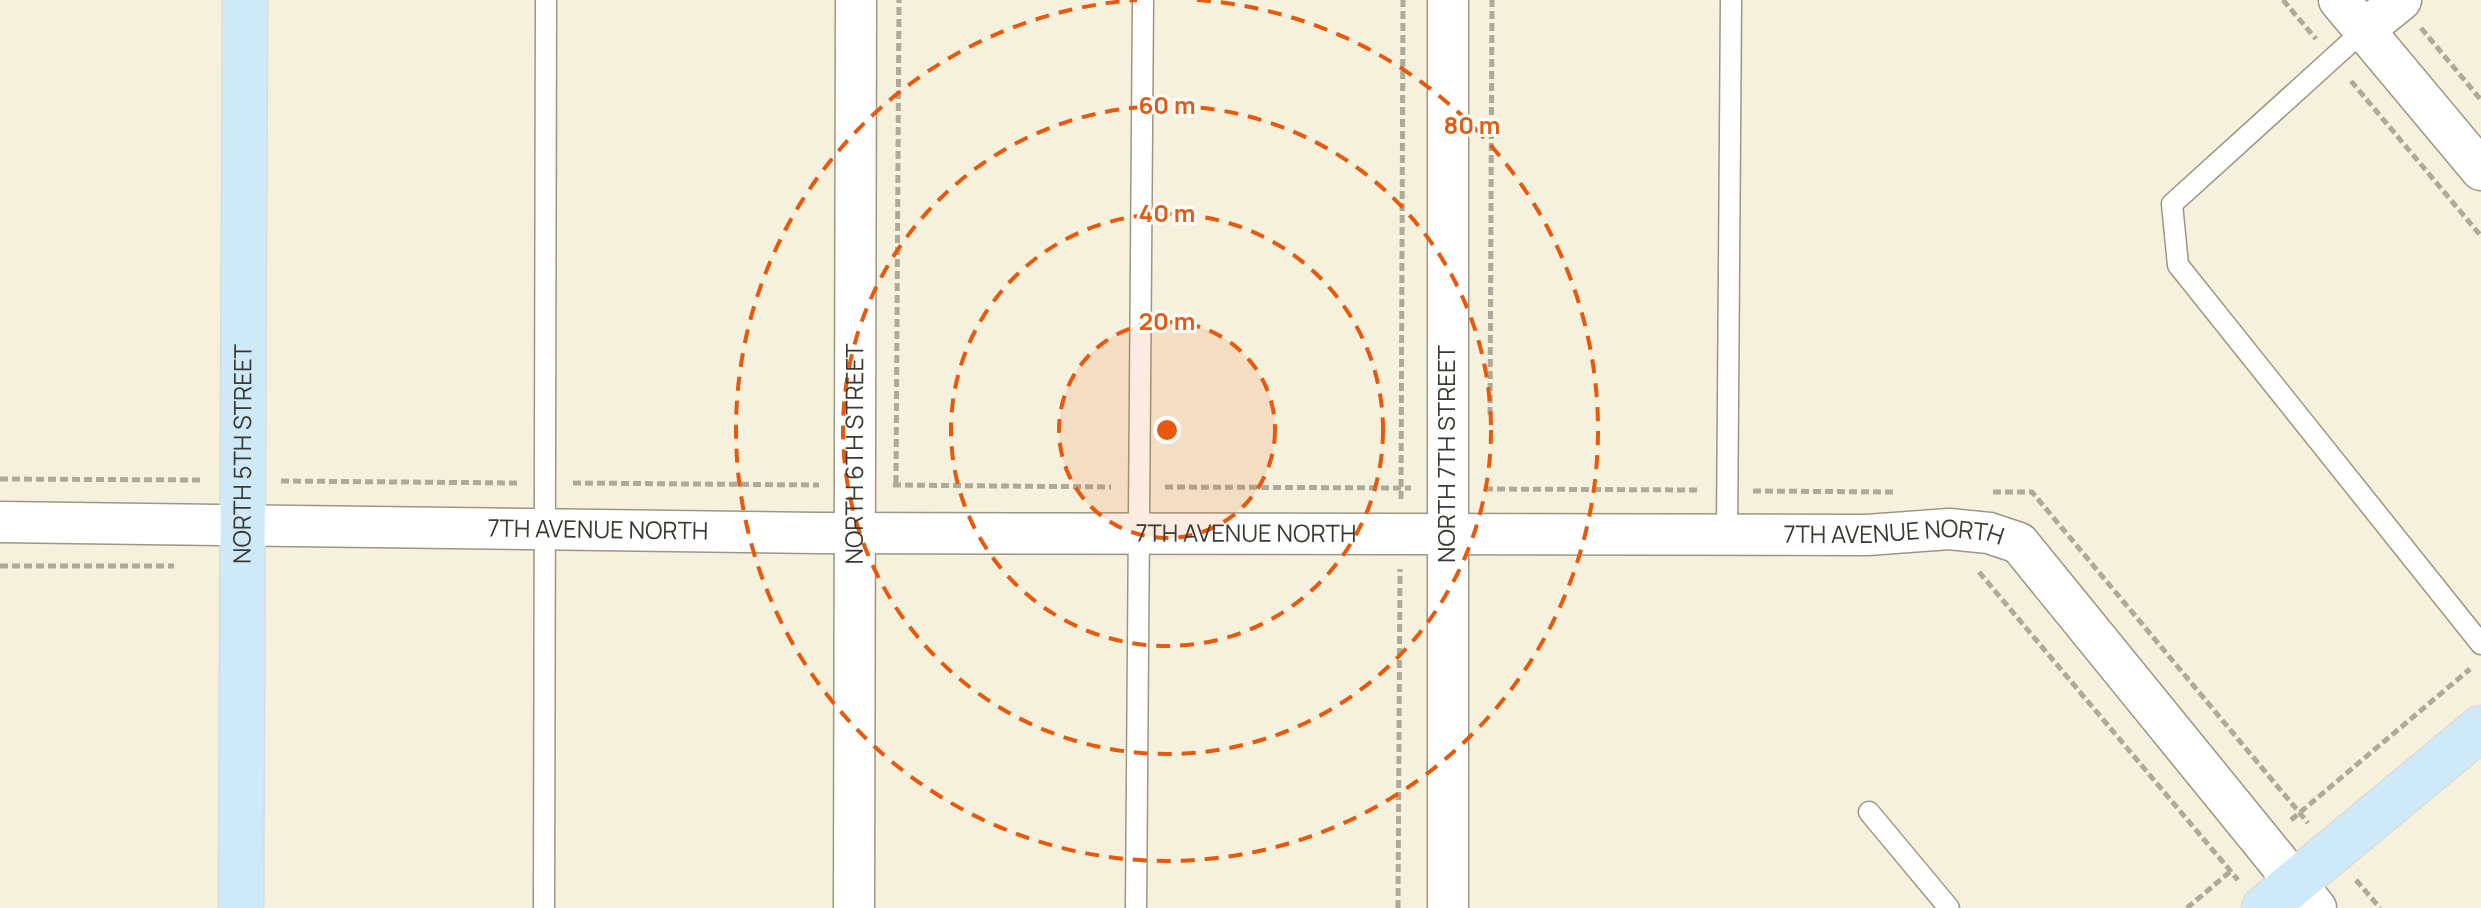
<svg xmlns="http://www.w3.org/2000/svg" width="2481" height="908" font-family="Manrope,sans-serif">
<rect width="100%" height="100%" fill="#f6f1dd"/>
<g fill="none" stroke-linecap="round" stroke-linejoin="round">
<defs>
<path id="service" d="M2364,30L2172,204L2178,265L2481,644
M1727,534L1731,0
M1869,812L1949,908
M544,908L546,0
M1136,908L1143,0"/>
<g id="minor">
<path d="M1448,0V908"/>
<path d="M2339,0L2481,170"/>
<path d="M2364,30L2401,0"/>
<path id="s1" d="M0,522L818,533L1867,535L1949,529L1989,533L2019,543L2316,908"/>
<path id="s2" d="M854,908L856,0"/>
</g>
<g id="primary">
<path id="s3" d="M241,908L245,0"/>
<path d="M2264,908L2481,728"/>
</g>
</defs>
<use href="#service" stroke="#9b9784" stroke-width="23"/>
<use href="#minor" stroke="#9b9784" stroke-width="43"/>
<use href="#primary" stroke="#dcdbda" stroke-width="47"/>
<path stroke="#aeaa9b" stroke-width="5" stroke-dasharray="8 4" stroke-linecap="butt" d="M2283,0L2316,39
M2421,28L2481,100
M2351,81L2481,236
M1490,415L1492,0
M0,479L203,480
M281,481L519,483
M573,483L819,485
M896,483L899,0
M893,485L1111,487
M1165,487L1411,488
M1485,489L1699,490
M1753,491L1895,492
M1993,492H2032L2308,823
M1401,499L1403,0
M0,566H174
M1979,572L2238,880
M2291,820L2470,669
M2356,880L2380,908
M1398,908L1400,569
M2187,908L2232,870"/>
<use href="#service" stroke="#fff" stroke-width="20"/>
<use href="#minor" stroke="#fff" stroke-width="40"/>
<use href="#primary" stroke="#cee9f8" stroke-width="44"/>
</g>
<circle cx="1167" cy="430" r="108" fill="#e8590c" fill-opacity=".12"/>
<g fill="none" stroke="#e8590c" stroke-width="4" stroke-dasharray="14 10">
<circle cx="1167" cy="430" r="108"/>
<circle cx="1167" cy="430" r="216"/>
<circle cx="1167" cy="430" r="324"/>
<path d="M1197 0A431 431 0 1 1 1137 0"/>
</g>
<g text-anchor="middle" stroke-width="6" stroke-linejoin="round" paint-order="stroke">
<g font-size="24" fill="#3b3931" stroke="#fff">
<text dy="8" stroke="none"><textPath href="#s3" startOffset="454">NORTH 5TH STREET</textPath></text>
<text dy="8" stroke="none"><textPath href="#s2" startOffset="454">NORTH 6TH STREET</textPath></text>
<text transform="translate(1447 454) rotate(-90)" y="8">NORTH 7TH STREET</text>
<text dy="8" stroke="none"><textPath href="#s1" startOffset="598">7TH AVENUE NORTH</textPath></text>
<text dy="8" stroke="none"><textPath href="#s1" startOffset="1246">7TH AVENUE NORTH</textPath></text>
<text dy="8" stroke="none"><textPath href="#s1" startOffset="1894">7TH AVENUE NORTH</textPath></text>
</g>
</g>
<circle cx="1167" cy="430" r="12" fill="#e8590c" stroke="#fff" stroke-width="4"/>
<g font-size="24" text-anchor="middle" font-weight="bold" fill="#e8590c" stroke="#fff" stroke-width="6" stroke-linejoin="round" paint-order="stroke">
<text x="1167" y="114">60 m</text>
<text x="1472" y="134">80 m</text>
<text x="1167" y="222">40 m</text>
<text x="1167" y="330">20 m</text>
</g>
</svg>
